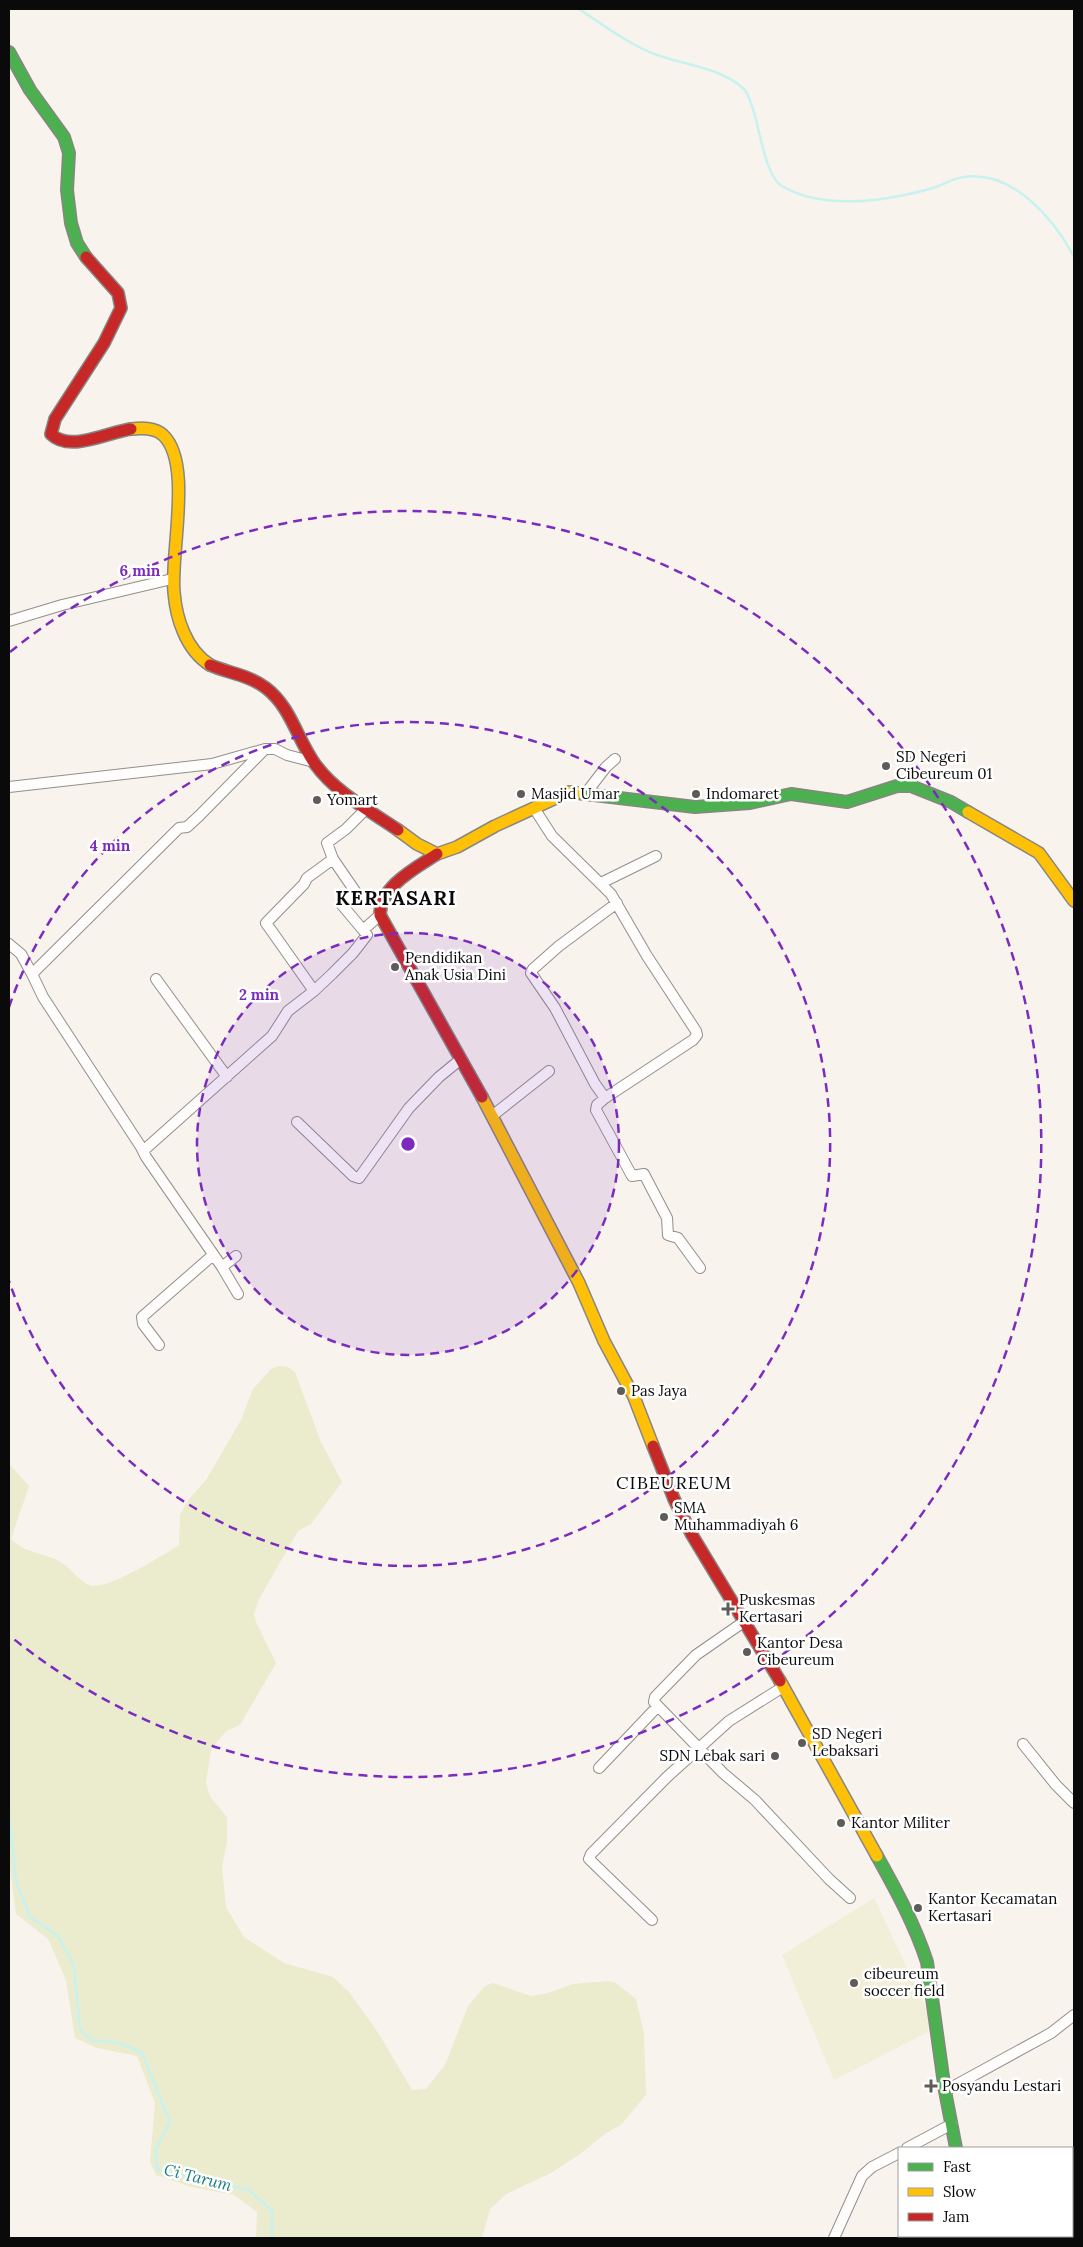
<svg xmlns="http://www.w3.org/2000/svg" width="1083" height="2247" font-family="Lora,serif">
<rect width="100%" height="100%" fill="#f9f3ed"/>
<path fill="#ebebce" d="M279,1366L288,1367L295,1372L320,1440L342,1482L311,1524L298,1531L259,1599L254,1614L256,1622L276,1663L240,1725L226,1731L211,1750L206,1782L208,1790L211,1798L227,1817V1841L222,1867L226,1907L244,1937L284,1963L333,1977L349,1992L379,2034L412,2090L426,2089L445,2065L468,2006L485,1986L493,1983L531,1996L548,1993L573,1984L608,1981L616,1983L636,1999L644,2034L646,2095L621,2125L606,2133L580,2154L551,2173L506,2194L490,2209L482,2238H256L257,2212L234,2195L191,2187L156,2175L150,2161L155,2103L137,2056L97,2048L75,2038L66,1980L48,1939L16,1914L9,1861V1464L29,1486L11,1539C23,1552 43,1553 59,1561C70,1567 78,1580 89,1585C105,1592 163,1555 179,1545L180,1515L189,1499L206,1480L241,1420L253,1389L271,1369Z"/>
<path fill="#f2efd8" d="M874,1898L928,2012V2032L834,2080L782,1955Z"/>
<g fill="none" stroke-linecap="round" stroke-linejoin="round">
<path stroke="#c7f2f0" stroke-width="2.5" d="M579,9C603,25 630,45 657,55C685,65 722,68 744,89C748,93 750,101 752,106C759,124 765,177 782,186C790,191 804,196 814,198C853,206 894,199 933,188C943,185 953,178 964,177C1013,170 1054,219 1074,257
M9,1813L16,1881L30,1917L58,1936L74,1966L80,2029L91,2040L120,2043L142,2053L170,2122L155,2151L158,2170L249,2190L272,2211V2238"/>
<defs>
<path id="street" d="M9,621L62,605L172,579
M9,787L212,764L265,749H275L287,755L314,762
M586,793L606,767L615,759
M534,808L552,836L611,894L647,956L696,1031L697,1035L693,1040L605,1098L595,1084L555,1008L531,973L533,969L559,946L617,903
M333,859L327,843L346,829L366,809
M601,883L656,856
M9,944L21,954L32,974L179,828L187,827L199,816L265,749
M32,974L43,997L141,1147L146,1157L222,1267L238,1294
M156,979L227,1077
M314,991L266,923L304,884L307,878L333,859L357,894L342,905L363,930
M605,1098L597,1105L596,1110L632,1176L644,1174L667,1218L668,1235L678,1238L700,1268
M492,1116L549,1071
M297,1122L353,1176L359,1178L409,1108L439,1077L461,1059
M143,1151L272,1036L288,1011L314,991L332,974L353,953L367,935L363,930L380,915
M222,1267L236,1256
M159,1345L143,1324L142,1317L213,1255
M745,1621L696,1655L655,1697L654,1702L723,1773L755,1800L829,1879L850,1898
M1023,1744L1056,1785L1074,1803
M599,1768L658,1706
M652,1920L589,1859L591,1854L667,1777L729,1721L783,1687
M945,2091L1051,2033L1074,2015
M907,2148L952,2124
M971,2236L972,2238
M834,2238L862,2176L872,2167L899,2153"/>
<path id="fast" d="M9,52L30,90L64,137L69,153L67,190L71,223L77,243L86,257
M577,793L695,807L750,803L791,794L847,802L897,786H911L951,802L968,812
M877,1856C896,1890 915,1925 927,1962L945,2091L956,2148"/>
<path id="slow" d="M131,429C141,428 155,427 163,435C193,463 170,554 174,592C176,618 186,650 210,665
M968,812L1039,853L1074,901
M398,830L417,844L437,854L457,847L495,826L569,792L577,793
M482,1097L579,1283L604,1341L634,1397L653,1446
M780,1681L877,1856"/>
<path id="jam" d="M86,257L118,293L121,308L104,343L55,419L51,434C70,453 108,432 131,429
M210,665C228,673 249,675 266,688C291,707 297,739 315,764C336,793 369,810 398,830
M437,854C416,868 380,886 380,915L482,1097
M653,1446L674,1499L692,1535L780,1681"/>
</defs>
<use href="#street" stroke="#928f8c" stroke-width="12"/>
<use href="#fast" stroke="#888683" stroke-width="14"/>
<use href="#slow" stroke="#888683" stroke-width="14"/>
<use href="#jam" stroke="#888683" stroke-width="14"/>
<use href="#street" stroke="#fefdfc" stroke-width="10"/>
<use href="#fast" stroke="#4caf50" stroke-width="11"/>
<use href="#slow" stroke="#ffc107" stroke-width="11"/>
<use href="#jam" stroke="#c62828" stroke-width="11"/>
</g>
<circle cx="408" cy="1144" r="211" fill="#7b2cbf" fill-opacity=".12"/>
<g fill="none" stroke="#7b2cbf" stroke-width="2.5" stroke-dasharray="9 6">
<circle cx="408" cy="1144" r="211"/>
<path d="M9 1007A422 422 0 1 1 9 1281"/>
<path d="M10 652A633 633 0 1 1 10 1636"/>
</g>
<g fill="#5e5c59" stroke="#fff" stroke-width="2">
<circle cx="886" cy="766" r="5"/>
<circle cx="521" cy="794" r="5"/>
<circle cx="696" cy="794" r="5"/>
<circle cx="317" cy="800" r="5"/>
<circle cx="395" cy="967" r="5"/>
<circle cx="621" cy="1391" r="5"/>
<circle cx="664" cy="1517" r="5"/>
<path d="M725.5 1601.5h5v5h5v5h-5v5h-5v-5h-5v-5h5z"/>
<circle cx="747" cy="1652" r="5"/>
<circle cx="802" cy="1743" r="5"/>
<circle cx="775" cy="1756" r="5"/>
<circle cx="841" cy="1823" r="5"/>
<circle cx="918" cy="1908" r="5"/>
<circle cx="854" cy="1983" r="5"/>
<path d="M928.5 2078.5h5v5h5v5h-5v5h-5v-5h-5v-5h5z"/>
</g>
<g text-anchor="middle" stroke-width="5" stroke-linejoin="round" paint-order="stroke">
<g font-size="15" fill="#0a0a0a" stroke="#fff" text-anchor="start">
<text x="896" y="762">SD Negeri<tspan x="896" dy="17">Cibeureum 01</tspan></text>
<text x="531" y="799">Masjid Umar</text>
<text x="706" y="799">Indomaret</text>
<text x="327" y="805">Yomart</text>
<text x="405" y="963">Pendidikan<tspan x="405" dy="17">Anak Usia Dini</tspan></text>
<text x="631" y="1396">Pas Jaya</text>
<text x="674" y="1513">SMA<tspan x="674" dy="17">Muhammadiyah 6</tspan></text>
<text x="739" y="1605">Puskesmas<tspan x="739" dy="17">Kertasari</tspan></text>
<text x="757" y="1648">Kantor Desa<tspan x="757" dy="17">Cibeureum</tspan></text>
<text x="812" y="1739">SD Negeri<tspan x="812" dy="17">Lebaksari</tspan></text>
<text x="765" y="1761" text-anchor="end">SDN Lebak sari</text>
<text x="851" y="1828">Kantor Militer</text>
<text x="928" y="1904">Kantor Kecamatan<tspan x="928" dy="17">Kertasari</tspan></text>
<text x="864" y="1979">cibeureum<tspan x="864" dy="17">soccer field</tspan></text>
<text x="942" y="2091">Posyandu Lestari</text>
</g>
<g font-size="16" font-style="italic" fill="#1c7f85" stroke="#fff">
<text transform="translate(198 2177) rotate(14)" y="6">Ci Tarum</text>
</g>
<g font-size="18" letter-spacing="1" fill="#0a0a0a" stroke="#fff">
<text x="674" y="1489">CIBEUREUM</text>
</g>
<g font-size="20" font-weight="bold" letter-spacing="1" fill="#0a0a0a" stroke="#fff">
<text x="396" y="905">KERTASARI</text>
</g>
</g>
<circle cx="408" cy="1144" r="8" fill="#7b2cbf" stroke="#fff" stroke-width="2.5"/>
<g font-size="15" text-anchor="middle" font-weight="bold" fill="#7b2cbf" stroke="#fff" stroke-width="5" stroke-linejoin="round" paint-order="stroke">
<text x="140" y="576">6 min</text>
<text x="110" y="851">4 min</text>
<text x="259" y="1000">2 min</text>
</g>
<rect width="1083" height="2247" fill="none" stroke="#0a0a0a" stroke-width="20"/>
<rect x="898" y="2147" width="175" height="90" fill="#ffffff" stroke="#9d9d9d"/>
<rect x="908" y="2163" width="25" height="8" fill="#4caf50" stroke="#9d9d9d"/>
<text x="943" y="2172" font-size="15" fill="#0a0a0a">Fast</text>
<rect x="908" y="2188" width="25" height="8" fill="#ffc107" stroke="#9d9d9d"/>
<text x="943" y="2197" font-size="15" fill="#0a0a0a">Slow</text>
<rect x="908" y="2213" width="25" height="8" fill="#c62828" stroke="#9d9d9d"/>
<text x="943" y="2222" font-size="15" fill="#0a0a0a">Jam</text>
</svg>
